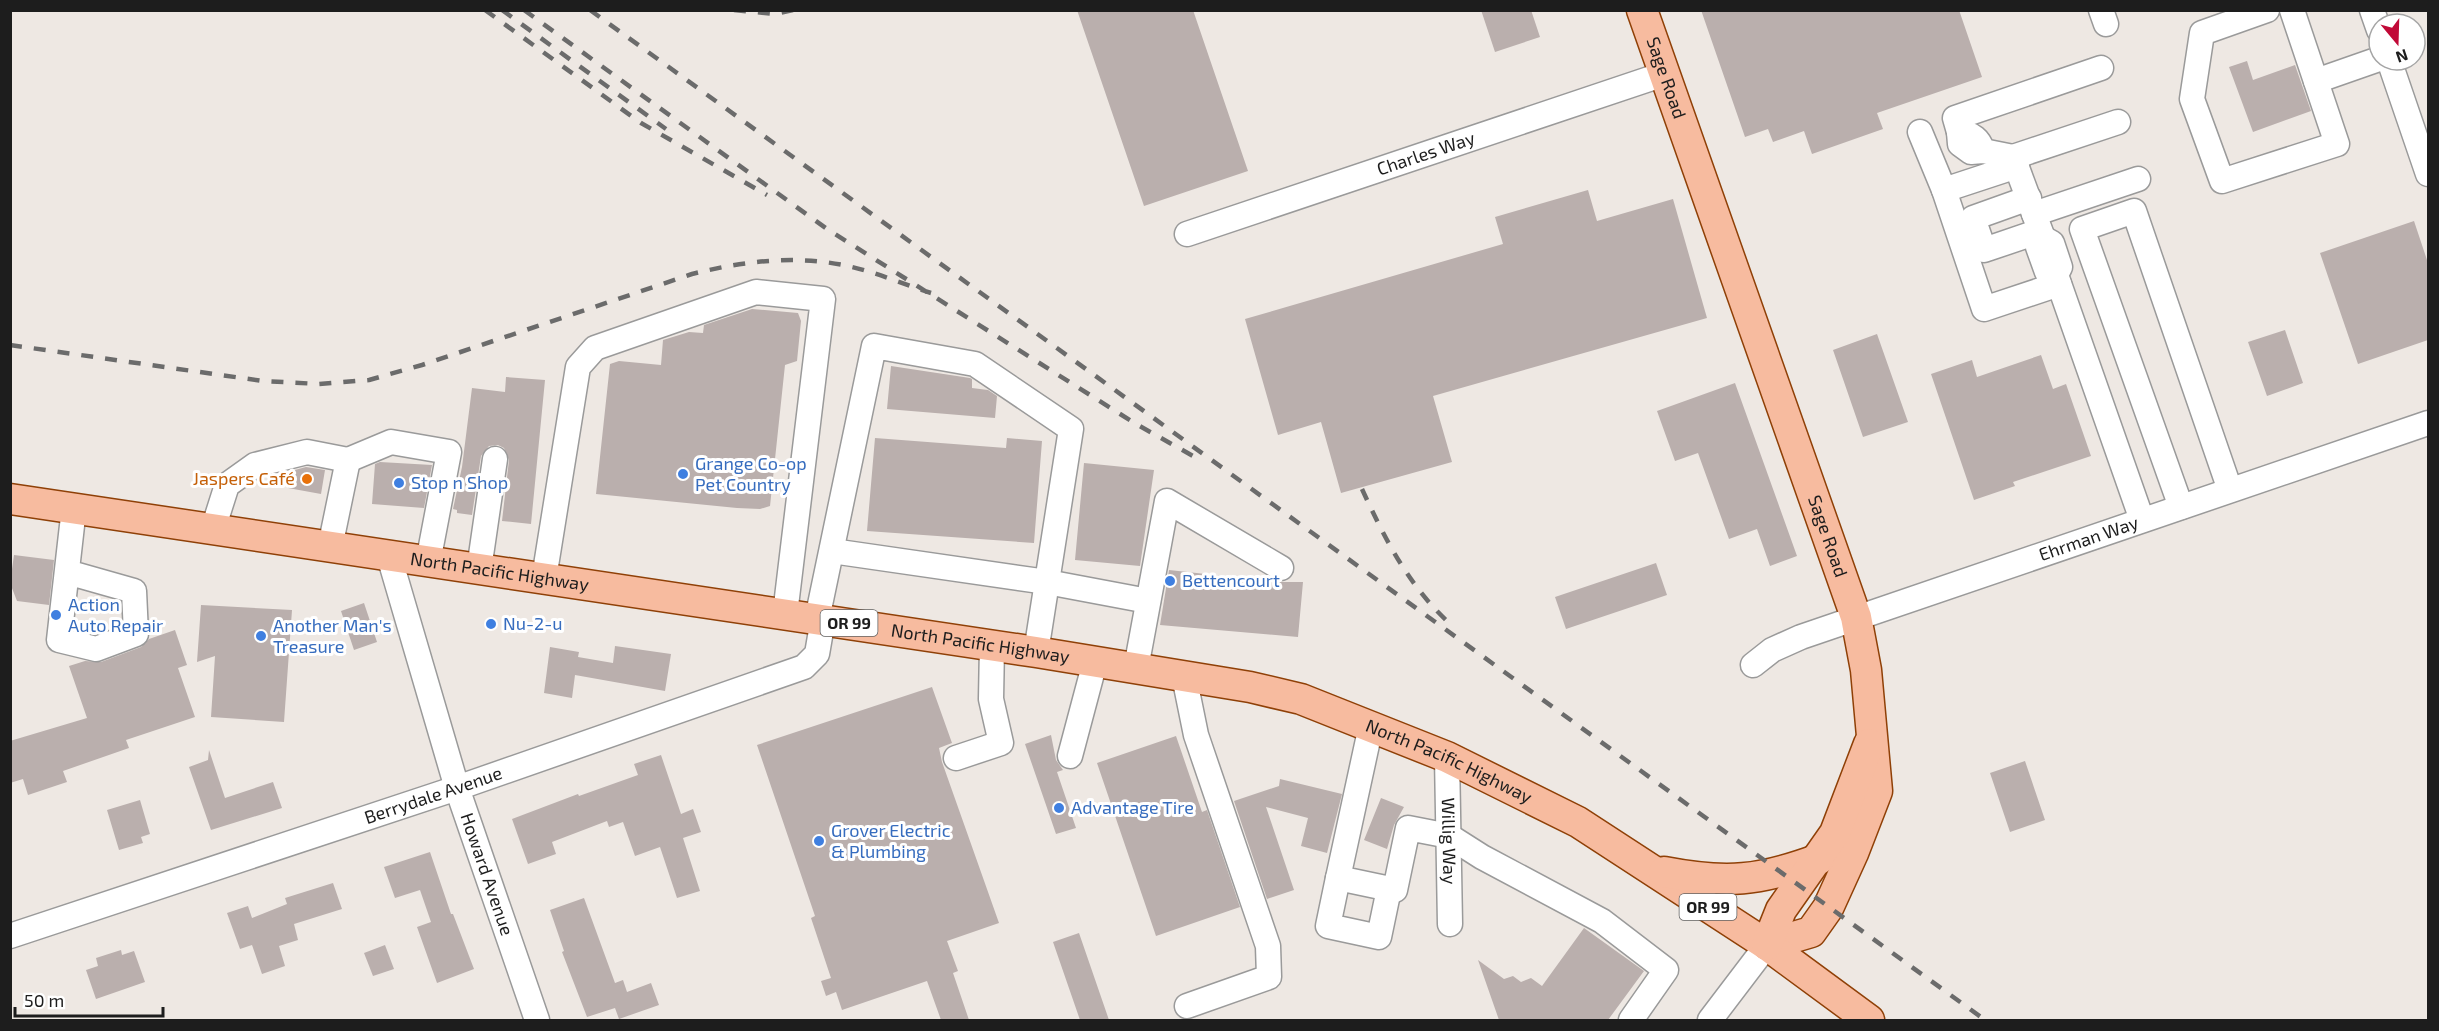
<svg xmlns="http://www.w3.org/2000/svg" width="2439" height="1031" font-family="'Exo 2',sans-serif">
<rect width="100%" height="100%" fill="#eee8e3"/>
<path fill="#baafad" d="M1077,10H1193L1248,171L1144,206Z
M1481,10H1531L1540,37L1495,52Z
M1701,10H1959L1982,77L1877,113L1883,129L1812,154L1804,131L1773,142L1768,129L1745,137Z
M2247,61L2253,80L2295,65L2311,111L2253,132L2229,67Z
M1588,190L1597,221L1673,199L1707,318L1433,396L1452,462L1341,493L1321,422L1278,435L1245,319L1503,244L1495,217Z
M2414,221L2428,263V340L2358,364L2320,253Z
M752,309L798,313L801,321L797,361L785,365L770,506L760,509L737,508L596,494L610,364L619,361L661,365L663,340L689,332L703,333L704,325Z
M2285,330L2303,383L2267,396L2248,342Z
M1877,334L1908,422L1863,437L1833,350Z
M2041,355L2053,389L2066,384L2091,456L2013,482L2015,486L1974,500L1931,374L1972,360L1977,377Z
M891,366L970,378L972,379V388L988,390L997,396L995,418L887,409Z
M506,377L545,380L531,524L502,521L509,460L504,448L498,445L489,446L481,456L472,515L457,513V510L453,509L462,467L472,388L505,392Z
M1735,383L1797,556L1770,566L1757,529L1729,539L1698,453L1675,461L1657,411Z
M875,438L1006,448L1007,438L1042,441L1034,543L867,531Z
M380,462L432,465L424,508L372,504L375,464Z
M1084,463L1154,470L1140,566L1075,560Z
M306,467L325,470L321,494L288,488L291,471Z
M14,555L54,560L49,605L17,601L10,583Z
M1656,563L1667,595L1566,629L1555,597Z
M1169,570L1280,582H1303L1298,637L1160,625Z
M364,603L377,642L354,650L341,611Z
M201,605L292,610L284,722L211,717L215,656L197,662Z
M175,630L187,665L178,668L195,717L126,740L129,748L63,771L67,782L28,795L23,779L10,783V741L87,718L69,666L85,661L101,662L141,647L149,639Z
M615,646L671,654L665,691L575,675L572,698L544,693L550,647L579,652L578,657L613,663Z
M932,687L952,743L939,748L942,762L999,923L947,941L958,971L953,973L969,1020H941L927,981L842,1010L836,992L826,996L821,981L831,978L811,918L815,916L757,745Z
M1051,735L1056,760L1063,770L1057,772L1076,828L1056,834L1025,744Z
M1176,736L1202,812L1207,810L1240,907L1156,936L1097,763Z
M209,750L225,798L273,782L282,808L211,830L189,767L208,760Z
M661,755L681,814L693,809L701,832L683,838L700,891L677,898L660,847L635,856L623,822L609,827L607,821L552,842L556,854L528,864L512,819L578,794L579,796L638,775L634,764Z
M2025,761L2045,820L2010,832L1990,773Z
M1280,779L1342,794L1327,853L1301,846L1308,818L1266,807L1294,890L1267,899L1234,801L1279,786Z
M1381,798L1404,807L1394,825L1387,849L1364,840Z
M140,800L150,834L141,837L143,843L119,850L107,810Z
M430,852L451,914H453L474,969L437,983L417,927L431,922L420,890L395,898L384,867Z
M333,883L342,909L294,924L298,940L279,946L285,966L262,974L252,945L240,949L227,913L248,906L252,918L287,904L285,898Z
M584,898L615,983L623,980L627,992L651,983L659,1005L619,1019L615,1008L587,1017L562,952L564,951L550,910Z
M1584,928L1644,971L1608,1020H1499L1478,960L1504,979L1513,976L1521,982L1531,978L1542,986Z
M1079,933L1109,1020H1080L1053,942Z
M385,945L394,969L373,976L364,953Z
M121,950L122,955L134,951L145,982L96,999L86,970L98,966L96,958Z"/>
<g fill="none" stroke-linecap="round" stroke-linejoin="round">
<defs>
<g id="minor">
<path d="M2101,10L2106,24"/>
<path d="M2267,10L2202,33L2192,99L2222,181L2337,144L2292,10"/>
<path d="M2372,10L2379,30"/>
<path d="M2389,60L2428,174"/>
<path d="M2316,81L2379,59"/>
<path d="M1920,132L1944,190"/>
<path d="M1959,132L1955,118L2101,68"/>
<path d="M1983,151C1979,139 1973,134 1959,132L1960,144L1971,152L1983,151L2013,157"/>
<path d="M2017,166L1944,190L1984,309L2059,284"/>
<path d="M2029,198L1973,218L1984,250L2040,231"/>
<path d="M2034,214L2138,179"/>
<path id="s1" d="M1187,234L1664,74"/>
<path d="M2043,238L2013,157L2118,122"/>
<path d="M2056,275L2047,272L2038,247L2043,238L2052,243L2060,267L2056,275L2142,520"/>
<path d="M348,460L391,442L449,452L428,562"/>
<path d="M2181,507L2082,229L2134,211L2230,490"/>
<path d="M213,529L227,485L255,465L307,452L348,460L330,547"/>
<path d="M832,551L1047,582L1148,601"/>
<path id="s2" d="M389,556L457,788L537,1020"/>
<path d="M479,569L495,459"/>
<path d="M67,572L134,591L136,634L96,649L59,640L74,508"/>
<path d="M544,578L578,367L595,348L756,292L823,299L785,614"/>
<path d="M817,619L874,346L975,364L1071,429L1036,652"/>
<path id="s3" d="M1753,665L1772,650L1801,637L2428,423"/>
<path d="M1136,668L1167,501L1281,568"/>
<path d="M1184,676L1196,735L1268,946L1269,977L1187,1006"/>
<path d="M1371,726L1338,878L1395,890L1408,828L1449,836L1482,857L1602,921L1666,970L1631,1020"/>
<path d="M1070,756L1095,662"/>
<path id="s4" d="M1447,757L1450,924"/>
<path d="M956,758L1001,743L991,699L992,646"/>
<path d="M1338,878L1328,926L1379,937L1389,889"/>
<path id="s5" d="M10,936L457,788L804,667L817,654L823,619"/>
<path d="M1710,1020L1767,945"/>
</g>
<g id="major">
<path id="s6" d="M1642,10L1856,617L1866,670L1877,791L1853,853L1828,908L1811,932L1767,945"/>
<path id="s7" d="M10,499L1036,652L1250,687L1301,699L1447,757L1578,822L1767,945L1869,1020"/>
<path d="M1664,872C1726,884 1760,881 1819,859"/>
<path d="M1767,945L1781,910L1835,833L1869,744"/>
</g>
</defs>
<use href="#minor" stroke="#9a9a9a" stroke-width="27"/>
<use href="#major" stroke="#8f4007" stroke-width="33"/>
<use href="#minor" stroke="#fff" stroke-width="24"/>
<use href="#major" stroke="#f7bb9f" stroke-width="30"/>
<path stroke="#6b6b6b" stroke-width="4.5" stroke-dasharray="12 12" stroke-linecap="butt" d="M485,10L641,123L767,195
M502,10L666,129
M524,10L827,229L1136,424L1202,461
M590,10L1985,1020
M734,10L775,14L793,10
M10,345L263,381L319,384L369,380L422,365L692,274C744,261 798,254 852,267C878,273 905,285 931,293
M1362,489C1384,537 1407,583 1446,620"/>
</g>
<g fill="#3f7fe0" stroke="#fff" stroke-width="2">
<circle cx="683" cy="474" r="6"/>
<circle cx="399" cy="483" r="6"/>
<circle cx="1170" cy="581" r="6"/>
<circle cx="56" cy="615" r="6"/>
<circle cx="491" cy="624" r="6"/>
<circle cx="261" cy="636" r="6"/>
<circle cx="1059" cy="808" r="6"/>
<circle cx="819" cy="841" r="6"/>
</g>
<circle fill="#e8710a" stroke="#fff" stroke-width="2" cx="307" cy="479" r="6"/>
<g text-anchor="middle" stroke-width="6" stroke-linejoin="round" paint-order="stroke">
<g fill="#fff" stroke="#616161" stroke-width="1.5">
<rect x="820.5" y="610" width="57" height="26" rx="4.5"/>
<rect x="1679.5" y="894" width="57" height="26" rx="4.5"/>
</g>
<g font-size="16" font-weight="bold" fill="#1d1d1d">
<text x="849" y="629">OR 99</text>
<text x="1708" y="913">OR 99</text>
</g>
<g font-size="18" fill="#1d1d1d" stroke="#fff">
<text dy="6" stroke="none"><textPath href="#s6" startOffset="72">Sage Road</textPath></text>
<text dy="6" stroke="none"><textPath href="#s1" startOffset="252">Charles Way</textPath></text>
<text dy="6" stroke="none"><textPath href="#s6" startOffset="558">Sage Road</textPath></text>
<text dy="6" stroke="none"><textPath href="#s3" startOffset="360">Ehrman Way</textPath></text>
<text dy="6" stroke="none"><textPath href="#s7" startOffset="495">North Pacific Highway</textPath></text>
<text dy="6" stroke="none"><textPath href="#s7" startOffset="981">North Pacific Highway</textPath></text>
<text dy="6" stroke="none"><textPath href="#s7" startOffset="1467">North Pacific Highway</textPath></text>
<text dy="6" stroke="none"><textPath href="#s5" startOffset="446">Berrydale Avenue</textPath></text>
<text dy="6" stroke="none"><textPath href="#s4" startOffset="84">Willig Way</textPath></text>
<text dy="6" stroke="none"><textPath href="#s2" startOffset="333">Howard Avenue</textPath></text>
</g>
<g font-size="18" fill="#366cbe" stroke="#fff" text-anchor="start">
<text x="695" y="470">Grange Co-op<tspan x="695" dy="21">Pet Country</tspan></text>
<text x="411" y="489">Stop n Shop</text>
<text x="1182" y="587">Bettencourt</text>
<text x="68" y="611">Action<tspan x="68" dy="21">Auto Repair</tspan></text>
<text x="503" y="630">Nu-2-u</text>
<text x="273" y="632">Another Man's<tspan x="273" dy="21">Treasure</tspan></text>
<text x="1071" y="814">Advantage Tire</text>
<text x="831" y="837">Grover Electric<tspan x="831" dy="21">&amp; Plumbing</tspan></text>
</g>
<g font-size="18" fill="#c56008" stroke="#fff" text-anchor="end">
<text x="295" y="485">Jaspers Café</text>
</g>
</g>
<rect width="2439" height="1031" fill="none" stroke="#1d1d1d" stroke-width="24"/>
<g transform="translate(2397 42) rotate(161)"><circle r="28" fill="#ffffff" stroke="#a5a5a5" stroke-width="1.5"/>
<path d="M0-4.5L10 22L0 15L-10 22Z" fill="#c10937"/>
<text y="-9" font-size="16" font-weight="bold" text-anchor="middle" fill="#1d1d1d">N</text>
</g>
<path d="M15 1007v9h148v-9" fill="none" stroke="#1d1d1d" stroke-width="3"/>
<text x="24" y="1007" font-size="18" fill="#1d1d1d" stroke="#ffffff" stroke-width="4.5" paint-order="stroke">50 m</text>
</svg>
